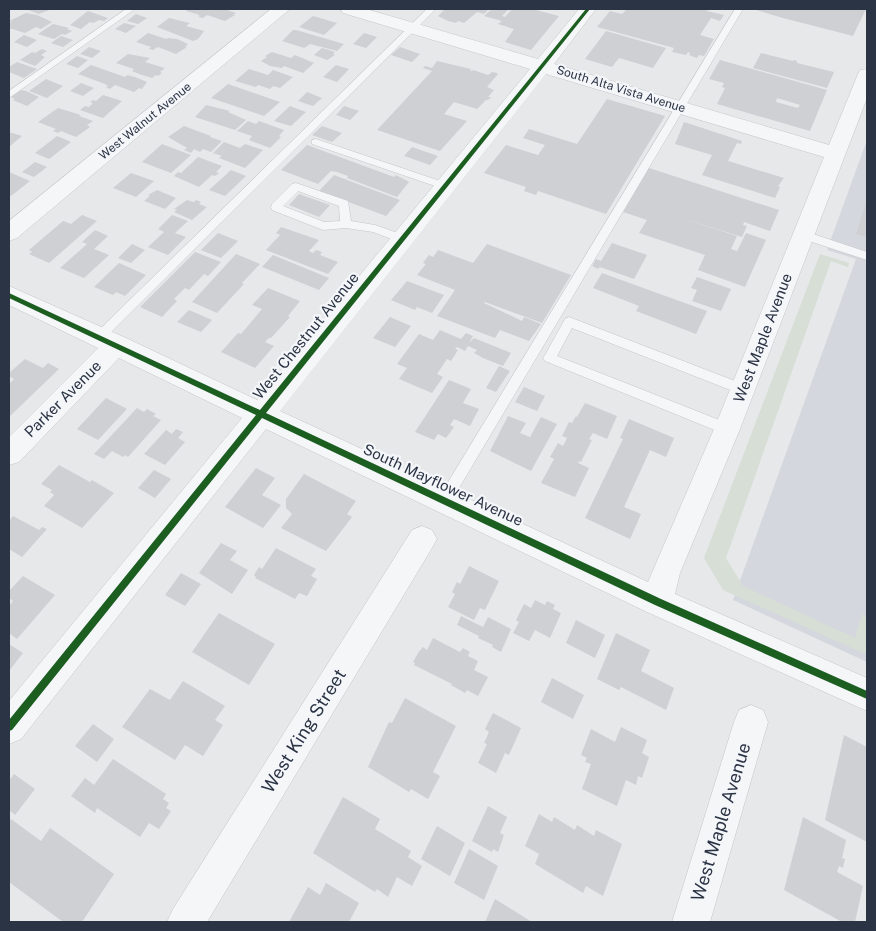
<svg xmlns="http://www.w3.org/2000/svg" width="876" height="931" font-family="'Public Sans',sans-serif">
<rect width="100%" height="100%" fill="#e6e8ea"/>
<path fill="#d4d7dd" d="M867,140V662L733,600L856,259L827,250Z"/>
<path fill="#d6ded6" d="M820,254L849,263L848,267L831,261L726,558L743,586L855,638L862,614L867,616V655L723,590L704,558Z"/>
<path fill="#ced0d3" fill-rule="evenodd" d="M30,9H52L39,14L28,10Z
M189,9H224L236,13L233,15H235L225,21L207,15L203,18L198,17L200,16L197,14L186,11Z
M448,9H489L484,14L477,12L464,23L458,21L456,23L448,21L438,16L444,10Z
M492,9H509L502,16L505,17L512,9H532L559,16L531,50L505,42L514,29L498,24L502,21L484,16Z
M627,9H708L707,11L724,15L720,21L711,18L700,35L714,39L704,56L699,55L697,58L689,55L690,53L688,52L686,55L672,52L674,48L597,27L610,11L622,14Z
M757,9H866L853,36L783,18L756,10Z
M88,11L108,18L104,21L99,20L93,23L90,22L81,29L70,25Z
M26,13L37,15L52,22L41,29L36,27L25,33L9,28V23L12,22L9,21Z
M136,14L147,18L138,24L127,21Z
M313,16L337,23L324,35L299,27Z
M169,18L190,23L186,26L204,31L198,39L193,41L157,27Z
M124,23L136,26L126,33L115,29Z
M53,24L69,28L67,29L72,31L65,35L62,34L54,39L38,34Z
M293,30H296L344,44L337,51L310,44L304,48L282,41Z
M606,31L666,48L653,68L619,58L612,67L585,59Z
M148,33L166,39L168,38L177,39L188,44L185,47H187L176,54L158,47L153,50L149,49L151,47L136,42Z
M364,33L377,37L366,48L353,44Z
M24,35L37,40L27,47L14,42Z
M61,36L73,40L63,47L51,43Z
M89,47L101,51L92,58L80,54Z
M400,47L420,54L412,62L391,55Z
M322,48L335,52L333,54L335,55L327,60L314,55Z
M42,49L47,51L41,55L45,57L35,66L20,60L32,52L35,53Z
M272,52L291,58L295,55L314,63L303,73L284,66L282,68L270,66L261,61L267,57L265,56Z
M761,53L793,61L794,60L797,61V63L834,72L827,88L753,68Z
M128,54L150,58L145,62L165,68L160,72L162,73L158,76L156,75L152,78L139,74L132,71L134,69L116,63Z
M77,56L88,60L78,68L66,64Z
M720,60L827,90L810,131L717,104L725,88L722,87L724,83L709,79ZM777,98L800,105L798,108L776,102Z
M437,61L471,69L470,71H472L473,70L488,75L492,72L497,73L498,74L487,87L494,90L488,97H491L488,100H486L477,109L454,102L444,114L467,121L440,151L377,130L432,71L423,68L425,66L432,68Z
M17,62L37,69L24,78L9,72V67Z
M91,65L125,77L127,75L135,77L147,82L142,89L139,88L134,92L115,85L110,89L106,87L108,86L105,84L78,74Z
M336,65L349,69L337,82L323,77Z
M249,69L268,75L273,70L293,77L280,88L273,86L270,89L258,85L256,87L235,81Z
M46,79L63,86L47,98L29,91Z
M81,83L94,88L83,96L70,91Z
M228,84L280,102L264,116L211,98Z
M21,90L26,91L39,97L27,106L13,100L15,99L11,97Z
M307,92L322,98L313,106L298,101Z
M103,95L122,101L103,118L80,110L85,106L89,107L93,103L90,102L93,100L96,101Z
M607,99L665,116L606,214L538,191L536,195L524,191L526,187L484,173L506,145L538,155L545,145L523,138L529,129L577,144Z
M206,105L230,111L228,112L246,120L235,130L195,117Z
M290,106L306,112L291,126L274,121Z
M344,106L359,111L350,120L336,115Z
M58,108L81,115L79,116L93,121L87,125L90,127L76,137L61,131L58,133L53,131L56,129L38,122Z
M248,121L256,124L259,121L284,130L279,136L281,137L270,148L249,140L252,136L237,131Z
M684,122L742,141L741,144L737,143L728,161L784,178L778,186L780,187L775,198L702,175L712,155L675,144Z
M184,126L211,136L210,137L222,141L211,152L203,149L200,152L194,149L191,153L184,150L187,148L168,137Z
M322,126L342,133L332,142L312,135Z
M9,132L22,136L9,147Z
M57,136L71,142L49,159L35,153Z
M224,142L240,148L245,144L263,150L245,168L219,158L222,156L213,153Z
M162,144L191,155L171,173L142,162Z
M307,145L394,177L396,175L409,182L397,197L347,178L348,176L337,172L331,171L318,184L281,170Z
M412,147L438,156L430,165L404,156Z
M198,157L222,166L216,172L219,173L215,176L212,175L199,187L174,176L178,172L181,173Z
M35,162L47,167L34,177L22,172Z
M649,168L779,210L770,231L744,222L743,225L747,226L742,237L676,216L737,236L731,249L737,251L746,233L766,240L745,287L698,270L705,255L639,233L647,220L623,212Z
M231,170L246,176L225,196L209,190Z
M9,172L30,181L11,196L9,195Z
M131,173L154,181L136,197L113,188Z
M334,175L400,200L386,216L319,191Z
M157,190L176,198L165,209L144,201L150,196L148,195Z
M299,194L330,205L319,217L289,205Z
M187,200L194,202L196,200L201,202L199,204L207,207L192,220L174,212L177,210L174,209Z
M867,200V237L856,234Z
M82,215L97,221L49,263L29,254L32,252L29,250L63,221L71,224Z
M172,215L188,221L175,233L186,237L168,255L148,247L164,232L158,229Z
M281,227L319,240L309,251L313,253L316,250L322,252L320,255L338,262L328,274L266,250L280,235L276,233Z
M95,230L108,236L94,249L109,255L84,278L60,268L87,244L82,242Z
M218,233L238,241L221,258L201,250Z
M612,243L647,255L634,279L600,267L598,269L592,266L596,259L601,261Z
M132,244L145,250L131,263L118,258Z
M487,244L571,275L542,323L485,302L484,303L522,321L524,317L541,324L529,341L500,330L495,338L437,316L455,290L417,275L426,264L423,263L429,255L433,257L438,250L473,263Z
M195,252L221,262L208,276L204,274L189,290L185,288L174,299L177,301L162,317L140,307Z
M236,254L260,264L242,283L244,284L217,313L192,302Z
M273,255L329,278L319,290L262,267Z
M119,263L146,275L125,296L116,292L113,295L94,287Z
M602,273L707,311L696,334L636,311L639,306L593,288Z
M697,277L731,289L721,311L692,301L697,290L691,288Z
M407,281L444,295L432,313L417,307L415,310L391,300Z
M268,288L300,301L288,316L290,317L271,338H269L265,342L274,346L255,368L221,352L238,333L241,334L262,309L252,305Z
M189,310L212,320L201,332L177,322Z
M390,317L411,326L395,347L373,338Z
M440,330L461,339L466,333L473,336L469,343L474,338L511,353L503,366L483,358L474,353L477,350L468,346L465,351L457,347L455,349L458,350L451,361L447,359L437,374L443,377L432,393L399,379L407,368L397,364L419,334L433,340Z
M25,359L43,368L48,363L59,369L9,417V384L14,379L9,376V373Z
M499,366L510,371L496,392L486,388Z
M449,380L471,389L463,403L479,409L470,426L454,419L450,425L454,427L446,438L438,434L434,440L415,432Z
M524,387L545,396L537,411L515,402Z
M106,398L127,409L98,440L77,429Z
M585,403L617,416L607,439L593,433L589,439L592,440L581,462L579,461L578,463L589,468L575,497L541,483L554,459L550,457L558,443L563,446L567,438L562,436L569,422L572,423L576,416L577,417Z
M137,408L144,412L147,409L156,414L153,416L161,420L128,457L125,455L123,457L112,451L104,459L94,454Z
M508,416L526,423L520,433L530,437L541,417L557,424L531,471L490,451Z
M629,419L674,438L666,457L650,450L624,507L641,514L630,539L585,518L623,439L620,438Z
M176,429L183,432L178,438L185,442L165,465L144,454L166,430L172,434Z
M59,465L90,482L92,480L114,493L82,528L44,506L54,495L50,492L52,490L41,484Z
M256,468L275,478L262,495L281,505L263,528L225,507Z
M154,470L171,479L155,498L138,488Z
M304,474L356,501L347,514L352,517L326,551L281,528L292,514L286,508V499Z
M13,516L39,530L42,527L47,529L22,557L9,549V521Z
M221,543L237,551L230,560L248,570L232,594L199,573Z
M276,548L316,569L311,576L317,579L307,596L299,593L295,599L255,578L256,577L254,575L259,567L262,569Z
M469,566L499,581L485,610L480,608L474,620L448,607L455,594L452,592L457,582L460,584Z
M181,573L201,584L185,606L165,595Z
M23,576L55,595L17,639L9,633V606L13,601L9,598V591Z
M535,600L545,605L547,601L555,605L553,609L561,613L550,638L535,630L529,641L513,633L519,622L516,620L524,604L531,608Z
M219,613L275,644L249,685L192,652Z
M461,616L483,627L488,617L511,629L501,652L492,647L493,645L478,638L479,636L457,625Z
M576,620L605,635L595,658L566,643Z
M616,633L650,650L641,671L674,688L666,710L621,687L619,690L597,679Z
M433,638L460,652L463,648L470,652L468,656L478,661L474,670L488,677L478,696L467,690L465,693L451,685L452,684L414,665L415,663L413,662L418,653L423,647L427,650Z
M9,644L23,653L9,671Z
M552,678L584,695L573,719L541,702Z
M183,681L225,706L215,720L223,725L203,756L185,745L175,760L122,727L150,689L170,700Z
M405,698L456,726L433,772L440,776L428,799L411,789L409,792L368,767L389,722L392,723Z
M493,713L521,728L509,755L505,753L496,773L478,763L487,744L484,743L489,732L485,729Z
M93,724L114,739L97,762L75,746Z
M621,727L647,740L642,753L649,757L642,778L638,776L636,785L626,780L617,806L582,789L591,764L585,762L587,758L581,755L591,729L615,742Z
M844,735L867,747V842L825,820Z
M113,759L166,794L163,799L169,803L166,808L171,811L159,829L149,823L140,837L97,808L95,813L71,796L85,778L94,785Z
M14,774L35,789L15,815L9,810V781Z
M343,797L380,819L375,829L411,851L408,857L422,866L412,886L397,877L388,897L377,889L375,892L313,853Z
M488,806L507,817L500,833L504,835L498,852L493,849L492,852L472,841Z
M539,814L552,822L554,817L575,830L577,825L594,836L596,830L622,844L603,896L586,886L583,893L535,864L539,854L525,846Z
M803,817L846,840L842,858L845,859L843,868L839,866L837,872L863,886L855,922H842L784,890Z
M11,819L41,841L50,828L114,874L82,922H63L9,882V823Z
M437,826L465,843L450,876L421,859Z
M469,849L498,866L484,900L454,883Z
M326,883L359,903L349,922H289L308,887L320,895Z
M495,899L532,922H485Z"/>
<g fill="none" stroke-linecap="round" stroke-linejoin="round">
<defs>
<path id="lane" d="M126,9H135L9,98V91Z
M427,9H436L103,340H95L93,337L95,334Z
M735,9H743L449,505L444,507L439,505L437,501L439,497Z
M316,139L449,184L450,186L445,189L441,188L312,144V140Z
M296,183L348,201L351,221L375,225L406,236L408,239L402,243L373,232L346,228L323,230L272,210L271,207L272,204L292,184ZM298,191L339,206L340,221L324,222L283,206Z
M804,231L867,252V260L800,238L798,235L800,232Z
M569,317L748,386L749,390L748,394L743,395L572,328L557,356L732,425L734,429L732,433L727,435L722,433L545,361L543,358L545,355L565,319Z"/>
<path id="street" d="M271,9H290L17,238L9,241V221Z
M340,9H366L538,59L579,9H596L554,64L829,145L858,74L860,70L867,69V98L740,429L680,573L675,594L867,678V711L647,612L266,429L21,739L9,744V701L242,418L119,358L19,462L9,465V437L98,348L9,305V286L126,338L257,400L530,69L343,13ZM546,74L824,157L714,429L648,582L280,411Z
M422,526L432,530L437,539L432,548L207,922H167L173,909L412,530Z
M751,705L763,710L768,722L710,922H672L734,722L739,710Z"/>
</defs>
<use href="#lane" stroke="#c4c6c8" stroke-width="1"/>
<use href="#street" stroke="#c4c6c8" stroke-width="1"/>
<use href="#lane" fill="#f5f6f7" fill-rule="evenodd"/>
<use href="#street" fill="#f5f6f7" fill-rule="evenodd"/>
<defs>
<path id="cycleway" d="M586,9H590L266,413L661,599L867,691V699L655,605L262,418L12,730L9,731V720L256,415L9,298V293L260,410Z"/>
</defs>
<use href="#cycleway" stroke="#f4f6f9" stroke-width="3"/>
<use href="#cycleway" fill="#1b5e20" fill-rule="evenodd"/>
</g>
<g text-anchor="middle" stroke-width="4.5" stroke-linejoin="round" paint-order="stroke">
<g font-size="12" fill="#2b3445" stroke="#f4f6f9">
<text transform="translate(621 89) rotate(17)" y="4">South Alta Vista Avenue</text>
<text transform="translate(145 121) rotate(-39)" y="4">West Walnut Avenue</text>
</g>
<g font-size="15" fill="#2b3445" stroke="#f4f6f9">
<text transform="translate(306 336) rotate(-51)" y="5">West Chestnut Avenue</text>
<text transform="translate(763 338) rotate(-69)" y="5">West Maple Avenue</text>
<text transform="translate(63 399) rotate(-45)" y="5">Parker Avenue</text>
<text transform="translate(443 485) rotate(25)" y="5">South Mayflower Avenue</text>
</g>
<g font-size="18" fill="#2b3445" stroke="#f4f6f9">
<text transform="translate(304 731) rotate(-58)" y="6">West King Street</text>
<text transform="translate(721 822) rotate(-73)" y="6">West Maple Avenue</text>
</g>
</g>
<rect width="876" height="931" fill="none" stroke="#2b3445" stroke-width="20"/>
</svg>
